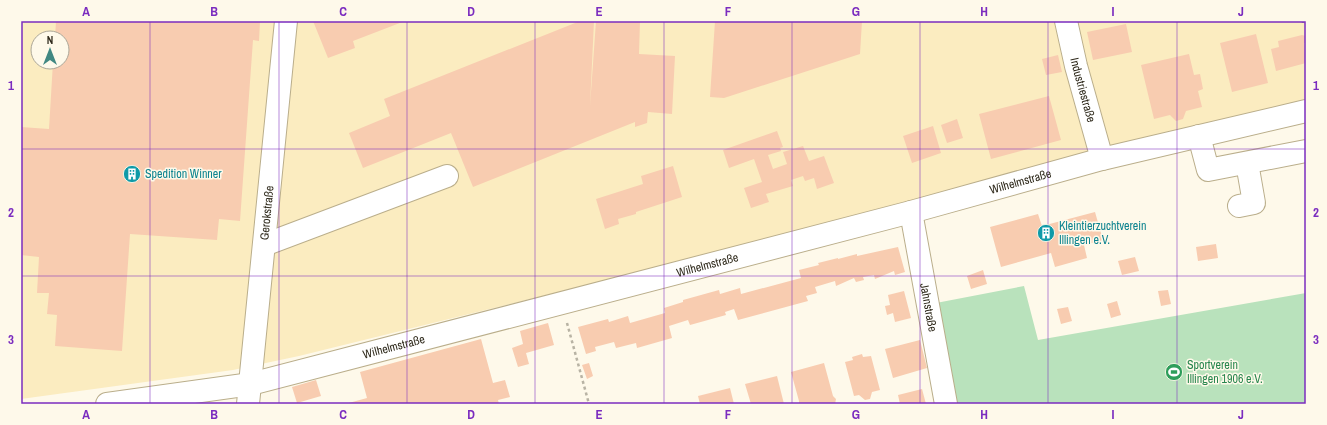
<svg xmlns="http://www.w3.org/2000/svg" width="1327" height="425" font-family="'Archivo Narrow',sans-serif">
<rect width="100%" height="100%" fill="#fef9ea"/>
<path fill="#fbecc0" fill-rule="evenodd" d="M21,21H1306V101L923,202L299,356L233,370L21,399ZM38,38H62V62H38Z"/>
<path fill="#b9e2bc" d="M1024,286L1038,340L1306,293V404H956L936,303Z"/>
<path fill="#f8ccb0" d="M56,21H260L259,41L253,40L240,221L219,219L217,240L130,234L122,351L55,346L57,315L47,314L49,293H37L39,257L21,255V127L49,129L53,62H62V38H55Z
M313,21H405L353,41L355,48L328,58Z
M580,21H594L590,106L596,21H640L639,54L675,56L672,114L648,112L647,123L635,127V122L473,187L451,133L363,168L349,133L390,116L384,99Z
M715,21H862L860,54L724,98L710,97Z
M1126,24L1132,52L1093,60L1087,32Z
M1256,34L1268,83L1232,92L1220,43Z
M1302,35L1306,36V43H1304L1306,63L1276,71L1271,49L1279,47L1278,41Z
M1189,54L1194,75L1200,74L1203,89L1198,91L1202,107L1186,111L1183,119L1176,121L1170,115L1154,119L1141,65Z
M1058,55L1062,72L1046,75L1042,59Z
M1049,96L1061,140L991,159L979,114Z
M957,119L963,138L947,143L941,125Z
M933,126L941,153L912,163L903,136Z
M777,131L783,147L780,148L781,151L768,155L773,169L787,164L783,152L803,146L809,161L824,156L834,183L817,189L814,178L805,181L803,176L791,180L793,186L766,194L769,202L751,208L744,188L762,182L754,159L729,168L723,150Z
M673,166L682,197L636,212V214L618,219L619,224L605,229L596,199L643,184L641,176Z
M1095,212L1103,240L1084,245L1087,258L1055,267L1051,253L1001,267L990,227L1038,214L1042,226Z
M1216,244L1218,258L1198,261L1196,247Z
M898,247L905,272L895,275L894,271L875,279L874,275L863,277L864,280L856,282L854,278L836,286L835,281L815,287L817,293L806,296L808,301L738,320L734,309L725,312L726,315L690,325L688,320L669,326L672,338L637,348L636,343L616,348L614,342L595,347L596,351L586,354L578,327L608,319L609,322L628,316L630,323L665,313L664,308L683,302V300L719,290L720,294L740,288L741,294L801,278L799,270L819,265L818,263L838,258V259L857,254V256Z
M1135,257L1139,271L1122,275L1118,261Z
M983,270L987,284L971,289L967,276Z
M1168,290L1171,304L1161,306L1158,291Z
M904,291L911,318L895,322L893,313L887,315L885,306L890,305L888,295Z
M1117,301L1121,315L1111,318L1107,304Z
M1068,307L1072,321L1061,324L1057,309Z
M548,323L554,345L526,353L529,364L518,367L512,348L523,344L520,331Z
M481,339L493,383L505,380L510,397L498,400L499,404H345L367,398L360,372Z
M920,340L927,368L893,378L885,349Z
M862,354L863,357L871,356L880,390L872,392L870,399L865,400L859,395L854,396L845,362L853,360L852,357Z
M589,363L593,376L587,379L582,365Z
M824,363L833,396L836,399L835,404H799V401L791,372Z
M777,376L784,404H751L745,384Z
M316,380L321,396L297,403L292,387Z
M730,388L734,404H700L698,396Z
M922,389L926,404H900L898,395Z"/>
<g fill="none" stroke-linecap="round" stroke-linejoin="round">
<defs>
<g id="minor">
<path id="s1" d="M1066,21L1076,66L1102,159"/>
<path d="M1199,136L1208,170L1306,151"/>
<path d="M1239,206L1254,203L1247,163"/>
<path id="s2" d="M911,212L946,404"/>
<path d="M264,245L447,176"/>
<path id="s3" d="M107,404L251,384L911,212L1102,159L1306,111"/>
<path id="s4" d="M248,404L286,21"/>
</g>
</defs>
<use href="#minor" stroke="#baae8b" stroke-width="24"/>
<path stroke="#b8b3a4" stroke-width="2.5" stroke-dasharray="3 3" stroke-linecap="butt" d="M567,323L589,404"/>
<use href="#minor" stroke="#fff" stroke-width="22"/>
<path stroke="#787365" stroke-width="3" stroke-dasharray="2 4" stroke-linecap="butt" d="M1302,21L1306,22"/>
</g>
<path fill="none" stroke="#7b2cbf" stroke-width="1" stroke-opacity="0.55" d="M150,21V404M279,21V404M407,21V404M535,21V404M664,21V404M792,21V404M920,21V404M1048,21V404M1177,21V404M21,149H1306M21,276H1306"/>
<defs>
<symbol id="building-disc" viewBox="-11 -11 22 22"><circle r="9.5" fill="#0f9aa8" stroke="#fef9ea"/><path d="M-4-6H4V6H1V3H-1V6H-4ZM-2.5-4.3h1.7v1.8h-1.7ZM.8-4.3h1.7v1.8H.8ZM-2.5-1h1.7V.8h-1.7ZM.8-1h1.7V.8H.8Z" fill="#fff"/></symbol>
<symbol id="stadium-disc" viewBox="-11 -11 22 22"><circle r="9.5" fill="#2e9e5b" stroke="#fef9ea"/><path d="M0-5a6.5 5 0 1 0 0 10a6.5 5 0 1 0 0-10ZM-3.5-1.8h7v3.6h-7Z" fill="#fff"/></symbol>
</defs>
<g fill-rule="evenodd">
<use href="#building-disc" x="122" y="164" width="20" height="20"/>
<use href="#building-disc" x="1036" y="223" width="20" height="20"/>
<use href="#stadium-disc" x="1164" y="362" width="20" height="20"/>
</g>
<g text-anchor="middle" stroke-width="3" stroke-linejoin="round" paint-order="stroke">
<g font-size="12" fill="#302b1d" stroke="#fef9ea">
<text dy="4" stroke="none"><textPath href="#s1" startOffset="71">Industriestraße</textPath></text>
<text dy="4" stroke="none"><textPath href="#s3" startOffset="941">Wilhelmstraße</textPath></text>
<text dy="4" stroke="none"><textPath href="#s4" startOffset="192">Gerokstraße</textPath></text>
<text dy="4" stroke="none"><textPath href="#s3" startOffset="617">Wilhelmstraße</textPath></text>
<text dy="4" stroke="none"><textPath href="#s2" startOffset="97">Jahnstraße</textPath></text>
<text dy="4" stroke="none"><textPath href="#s3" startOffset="293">Wilhelmstraße</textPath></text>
</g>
<g font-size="12" fill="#0d838f" stroke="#fef9ea" text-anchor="start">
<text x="145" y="178">Spedition Winner</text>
<text x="1059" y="230">Kleintierzuchtverein<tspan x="1059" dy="14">Illingen e.V.</tspan></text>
</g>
<g font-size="12" fill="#27864d" stroke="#fef9ea" text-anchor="start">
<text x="1187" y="369">Sportverein<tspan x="1187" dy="14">Illingen 1906 e.V.</tspan></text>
</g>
</g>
<rect width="1327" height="425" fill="none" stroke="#fef9ea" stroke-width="44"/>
<g transform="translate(50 50)"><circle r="19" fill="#fef9ea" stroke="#aca798"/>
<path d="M0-3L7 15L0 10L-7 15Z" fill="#418882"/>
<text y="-6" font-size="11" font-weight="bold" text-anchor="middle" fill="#302b1d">N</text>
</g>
<rect x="22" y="22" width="1283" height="381" fill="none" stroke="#7b2cbf" stroke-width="1.5"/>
<g font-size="13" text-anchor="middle" font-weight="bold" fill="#7b2cbf">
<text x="86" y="16">A</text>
<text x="214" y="16">B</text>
<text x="343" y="16">C</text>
<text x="471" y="16">D</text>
<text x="599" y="16">E</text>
<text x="728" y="16">F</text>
<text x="856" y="16">G</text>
<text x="984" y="16">H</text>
<text x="1113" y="16">I</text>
<text x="1241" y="16">J</text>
<text x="11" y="90">1</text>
<text x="1316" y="90">1</text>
<text x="11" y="217">2</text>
<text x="1316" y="217">2</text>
<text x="11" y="344">3</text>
<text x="1316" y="344">3</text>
<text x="86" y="419">A</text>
<text x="214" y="419">B</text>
<text x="343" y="419">C</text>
<text x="471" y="419">D</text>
<text x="599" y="419">E</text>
<text x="728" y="419">F</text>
<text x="856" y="419">G</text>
<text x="984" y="419">H</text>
<text x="1113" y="419">I</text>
<text x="1241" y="419">J</text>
</g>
</svg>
